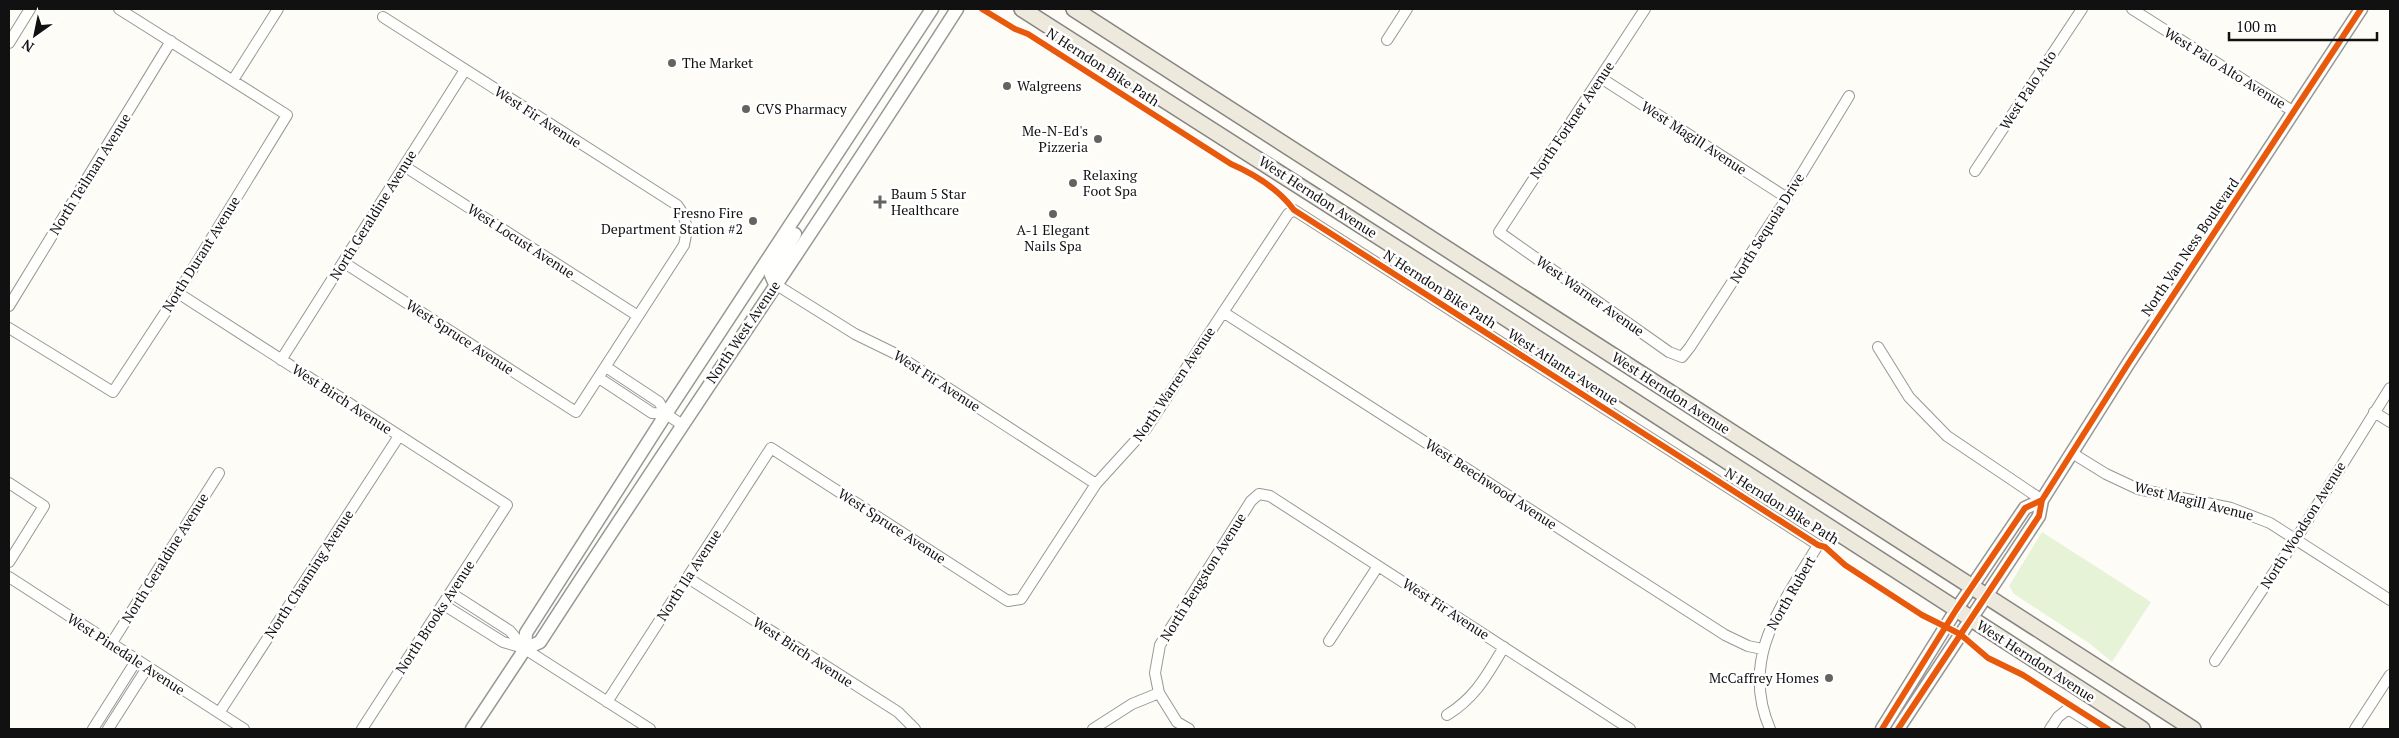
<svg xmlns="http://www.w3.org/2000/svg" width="2399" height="738" font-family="'PT Serif',serif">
<rect width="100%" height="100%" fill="#fdfcf7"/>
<path fill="#e7f3d7" d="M2042,532L2151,602L2112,662L2089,643L2014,594L2009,586Z"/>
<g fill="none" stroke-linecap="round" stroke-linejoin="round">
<defs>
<path id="minor" d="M1645,9L1499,232L1669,352L1682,357L1690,347L1787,198L1849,96
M2132,9L2294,112
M1387,40L1407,9
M9,43L30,9
M1601,78L1787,198
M233,80L278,9
M404,166L638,316
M1975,171L2082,9
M343,262L576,412L684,245C688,229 687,218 677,205L383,17
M775,284L855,334L894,353L1096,484
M178,293L507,505L362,729
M9,306L171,41
M1223,312L1725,635L1748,646L1762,649
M9,328L113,392L178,293L287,115L119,9
M1878,347L1909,397L1947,436L2042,500
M281,360L465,70
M606,367L659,402L666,414
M599,378L652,413L666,414L681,424
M2374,412L2390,422
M2072,453L2106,474L2138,489L2231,508L2270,523L2390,600
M9,483L44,506L9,562
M9,577L244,729
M688,578L898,712L915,729
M451,593L510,631L525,649L650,729
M444,605L503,642L524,648
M1329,641L1378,566
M111,644L219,473
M2215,661L2296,539L2390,388
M607,702L771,448L1008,601L1021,599L1096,484L1146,429L1288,214L1294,210L1818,545C1783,604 1739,657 1770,729
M219,713L399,436
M1447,715C1476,697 1487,675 1504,647
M93,729L136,661
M108,729L147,668
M1093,729L1132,704L1159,693
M1189,729L1177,722L1159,693L1155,673L1160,645L1251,501L1259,494L1270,496L1630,729
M2050,729L2058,717L2068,709L2100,729
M2355,729L2390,675"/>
<path id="tertiary" d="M775,284L771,275L773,270L795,234
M525,649L540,642C677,430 821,222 957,9
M472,729L525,649L526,633L666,414L932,9
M1882,729L1956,610L2025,508L2042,500
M1898,729L2039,516L2042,500L2128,364L2361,9"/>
<path id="primary" d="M1022,9L1456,286L2142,729
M1074,9L2193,729"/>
</defs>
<use href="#minor" stroke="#979795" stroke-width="12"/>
<use href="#tertiary" stroke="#979795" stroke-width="15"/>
<use href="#primary" stroke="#858482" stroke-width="18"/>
<use href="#minor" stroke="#fffffe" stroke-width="10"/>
<use href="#tertiary" stroke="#fffffe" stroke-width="12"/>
<use href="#primary" stroke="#ede9dc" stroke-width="15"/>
<defs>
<path id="cycleway" d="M982,9L1015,29L1028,34L1231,164C1254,174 1279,190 1294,210L1818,545L1825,547L1845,565L1922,615L1960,634L1988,658L2023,675L2108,729
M1882,729L1956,610L2025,508L2042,500
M1898,729L2039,516L2042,500L2128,364L2361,9"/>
</defs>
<use href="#cycleway" stroke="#fff" stroke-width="9"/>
<use href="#cycleway" stroke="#e8590c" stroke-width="6"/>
</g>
<g fill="#646362" stroke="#fff" stroke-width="2">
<circle cx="672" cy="63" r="5"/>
<circle cx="1007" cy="86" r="5"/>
<circle cx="746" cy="109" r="5"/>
<circle cx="1098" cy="139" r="5"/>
<circle cx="1073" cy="183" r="5"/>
<path d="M877.5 194.5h5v5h5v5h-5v5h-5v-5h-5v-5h5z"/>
<circle cx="1053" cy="214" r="5"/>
<circle cx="753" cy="221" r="5"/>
<circle cx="1829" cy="678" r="5"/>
</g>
<g text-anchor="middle" stroke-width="5" stroke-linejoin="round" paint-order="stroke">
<g font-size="14" fill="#111" stroke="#fff" text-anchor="start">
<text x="682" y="68">The Market</text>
<text x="1017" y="91">Walgreens</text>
<text x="756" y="114">CVS Pharmacy</text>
<text x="1088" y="136" text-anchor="end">Me-N-Ed's<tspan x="1088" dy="16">Pizzeria</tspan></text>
<text x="1083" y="180">Relaxing<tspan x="1083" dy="16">Foot Spa</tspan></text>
<text x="891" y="199">Baum 5 Star<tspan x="891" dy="16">Healthcare</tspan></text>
<text x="743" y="218" text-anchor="end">Fresno Fire<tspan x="743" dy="16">Department Station #2</tspan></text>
<text x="1053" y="235" text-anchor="middle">A-1 Elegant<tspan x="1053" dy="16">Nails Spa</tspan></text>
<text x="1819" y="683" text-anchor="end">McCaffrey Homes</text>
</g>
<g font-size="14" fill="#111" stroke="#fff">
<text transform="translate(1103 67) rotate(33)" y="5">N Herndon Bike Path</text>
<text transform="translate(2225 68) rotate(32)" y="5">West Palo Alto Avenue</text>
<text transform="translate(2028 90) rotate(-57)" y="5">West Palo Alto</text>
<text transform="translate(538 117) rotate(33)" y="5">West Fir Avenue</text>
<text transform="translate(1572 120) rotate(-56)" y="5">North Forkner Avenue</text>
<text transform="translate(1694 138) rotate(33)" y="5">West Magill Avenue</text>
<text transform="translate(90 174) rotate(-58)" y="5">North Teilman Avenue</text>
<text transform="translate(1318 197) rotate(33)" y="5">West Herndon Avenue</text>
<text transform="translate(373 215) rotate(-58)" y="5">North Geraldine Avenue</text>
<text transform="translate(1767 228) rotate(-58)" y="5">North Sequoia Drive</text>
<text transform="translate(521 241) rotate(33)" y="5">West Locust Avenue</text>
<text transform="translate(2190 247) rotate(-56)" y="5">North Van Ness Boulevard</text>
<text transform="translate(201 254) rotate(-58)" y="5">North Durant Avenue</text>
<text transform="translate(1440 289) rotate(33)" y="5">N Herndon Bike Path</text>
<text transform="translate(1590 296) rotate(35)" y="5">West Warner Avenue</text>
<text transform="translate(743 332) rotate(-56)" y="5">North West Avenue</text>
<text transform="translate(460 337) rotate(33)" y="5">West Spruce Avenue</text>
<text transform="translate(1563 367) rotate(33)" y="5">West Atlanta Avenue</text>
<text transform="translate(937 381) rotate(33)" y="5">West Fir Avenue</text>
<text transform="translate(1174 384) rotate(-56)" y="5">North Warren Avenue</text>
<text transform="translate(1671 393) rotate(33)" y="5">West Herndon Avenue</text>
<text transform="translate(342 399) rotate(33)" y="5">West Birch Avenue</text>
<text transform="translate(1491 484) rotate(33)" y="5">West Beechwood Avenue</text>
<text transform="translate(2194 501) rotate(14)" y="5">West Magill Avenue</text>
<text transform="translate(1782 506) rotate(32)" y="5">N Herndon Bike Path</text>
<text transform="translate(2303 525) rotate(-58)" y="5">North Woodson Avenue</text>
<text transform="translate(892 526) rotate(33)" y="5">West Spruce Avenue</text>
<text transform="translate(165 558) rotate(-58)" y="5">North Geraldine Avenue</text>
<text transform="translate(309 574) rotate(-57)" y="5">North Channing Avenue</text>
<text transform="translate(689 575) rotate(-57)" y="5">North Ila Avenue</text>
<text transform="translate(1203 577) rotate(-58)" y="5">North Bengston Avenue</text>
<text transform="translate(1791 593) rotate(-60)" y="5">North Rubert</text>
<text transform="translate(1446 609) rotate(33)" y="5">West Fir Avenue</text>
<text transform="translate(435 617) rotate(-57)" y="5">North Brooks Avenue</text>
<text transform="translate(803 652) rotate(33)" y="5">West Birch Avenue</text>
<text transform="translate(126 654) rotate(33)" y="5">West Pinedale Avenue</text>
<text transform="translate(2036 661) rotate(33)" y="5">West Herndon Avenue</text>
</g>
</g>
<rect width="2399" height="738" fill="none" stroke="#111111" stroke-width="20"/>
<g transform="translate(35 35) rotate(213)" stroke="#ffffff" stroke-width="4" paint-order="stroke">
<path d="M0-4L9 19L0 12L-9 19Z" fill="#111111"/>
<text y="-8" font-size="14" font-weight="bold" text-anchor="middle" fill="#111111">N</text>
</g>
<path d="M2229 32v8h148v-8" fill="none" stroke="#111111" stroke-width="2.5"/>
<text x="2236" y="32" font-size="15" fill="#111111" stroke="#ffffff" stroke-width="4" paint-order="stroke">100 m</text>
</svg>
